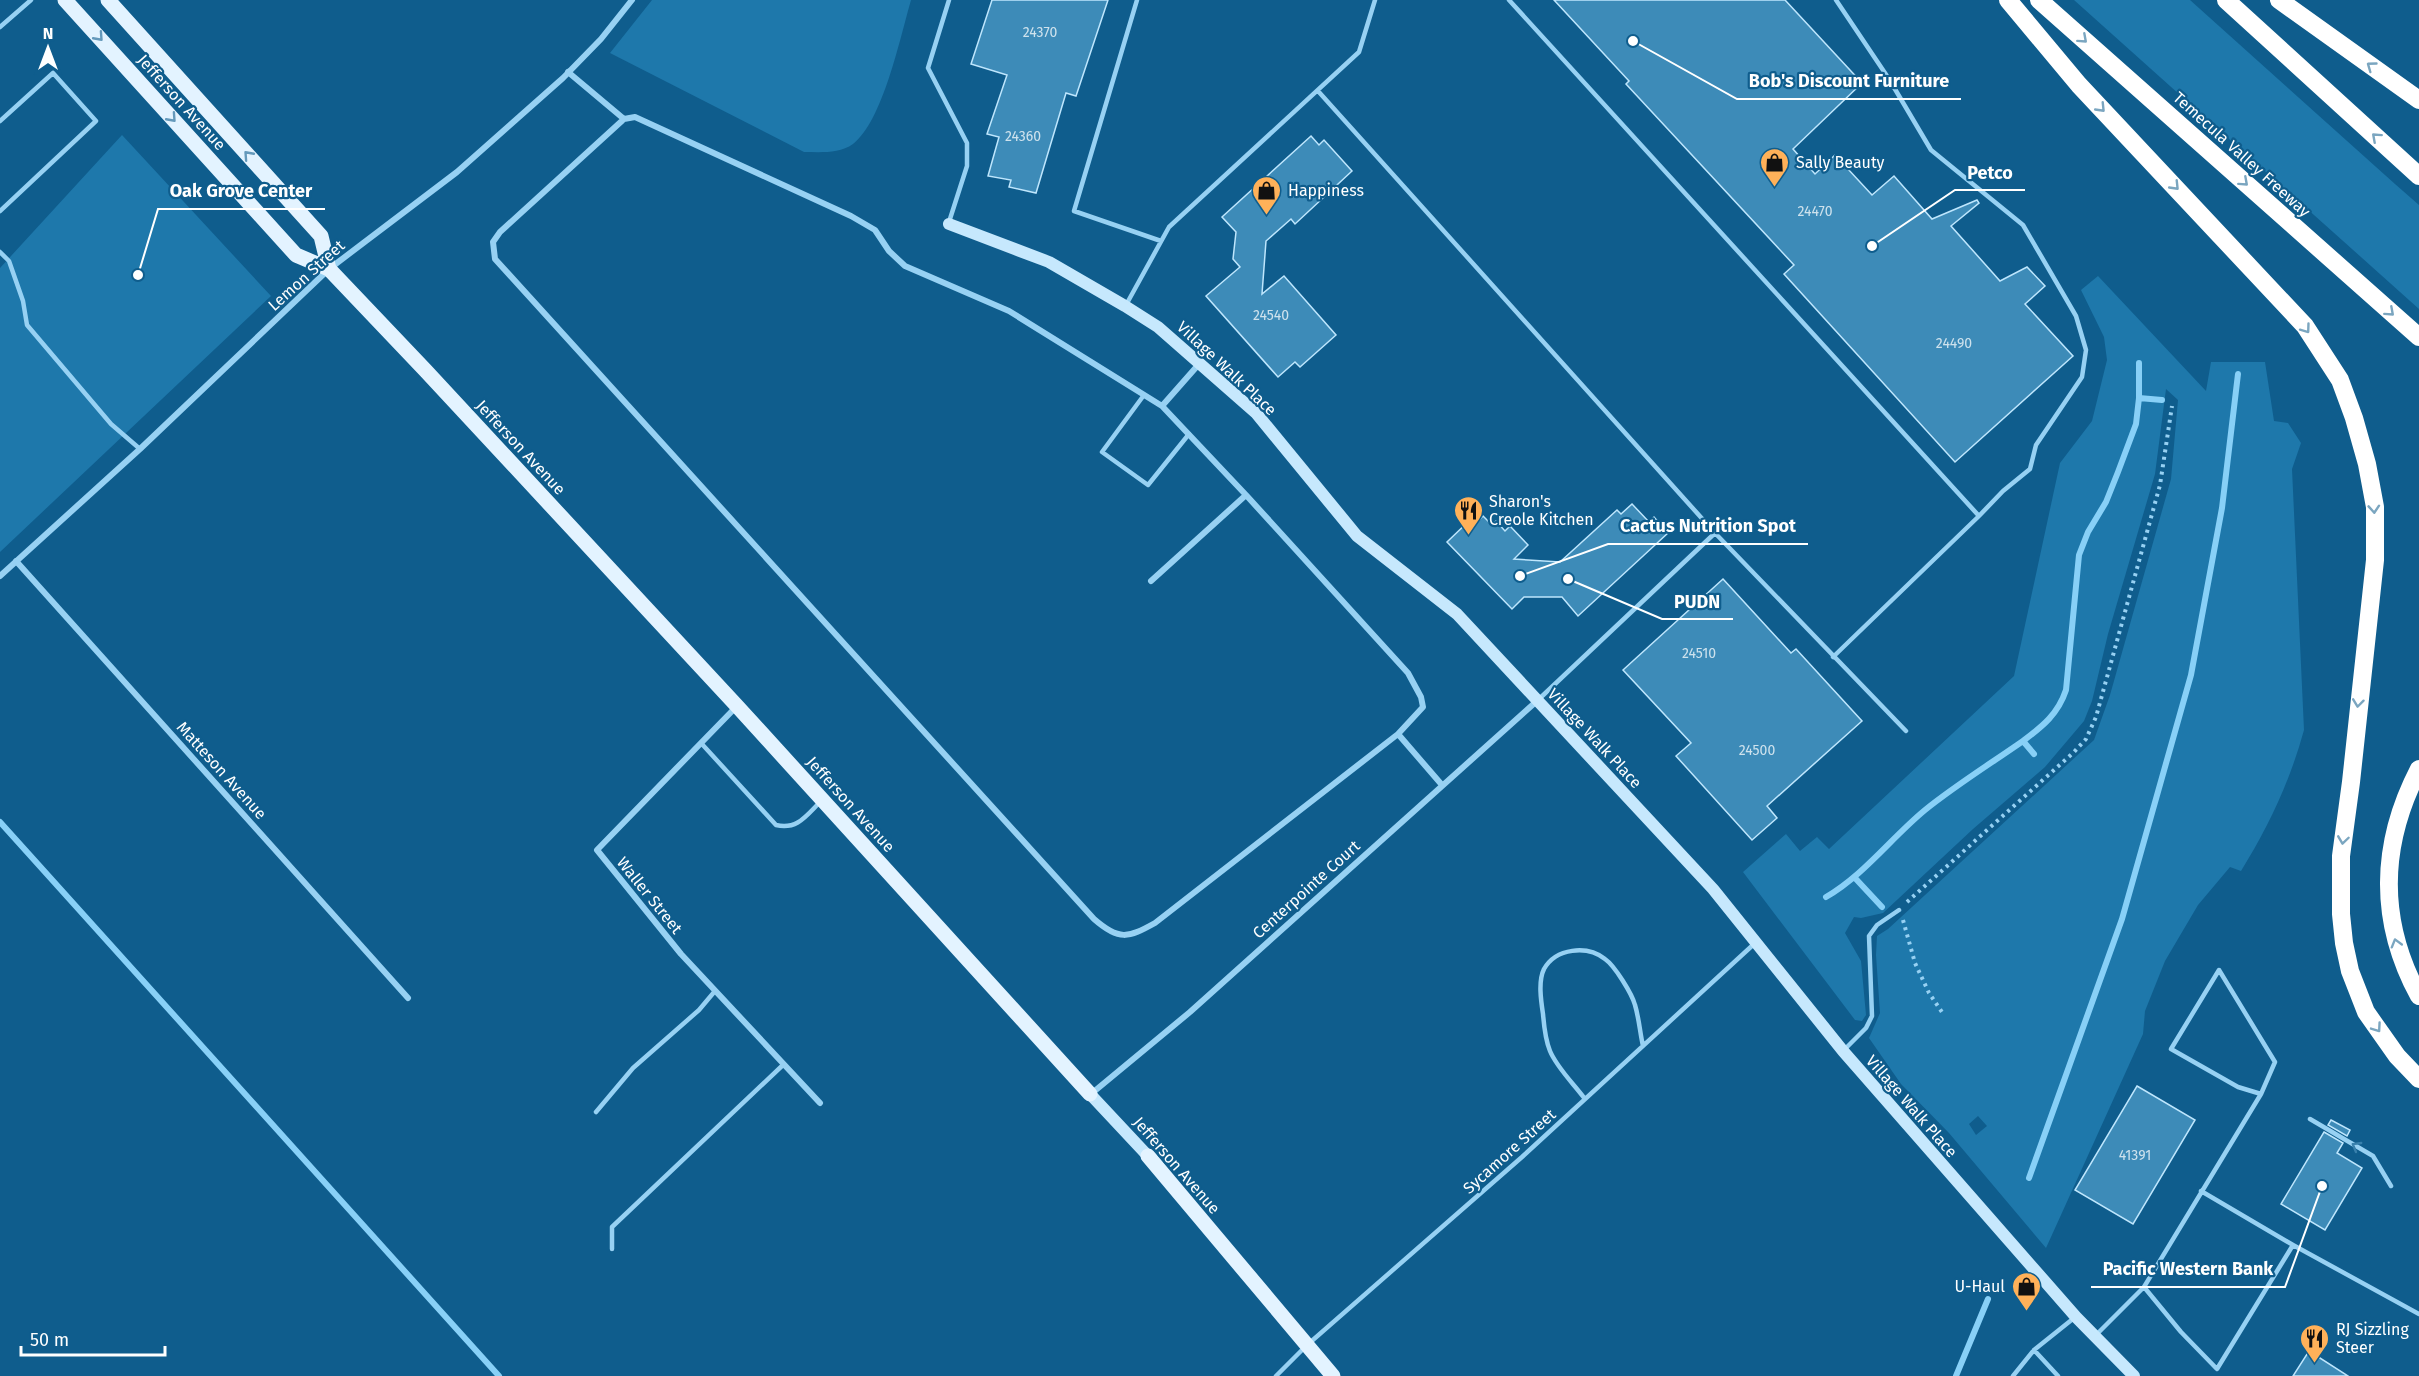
<svg xmlns="http://www.w3.org/2000/svg" width="2419" height="1376" font-family="'Fira Sans',sans-serif">
<rect width="100%" height="100%" fill="#0f5d8d"/>
<path fill="#1e78ab" fill-rule="evenodd" d="M652,0H911C900,38 883,121 853,144C839,154 820,152 804,152L610,53Z
M2074,0H2190L2395,184L2419,205V309Z
M122,135L271,296L0,552V268Z
M2098,276L2206,391L2211,362H2265L2274,421L2288,423L2301,443L2292,469L2304,730C2290,781 2269,826 2241,871L2230,867L2198,905L2165,961L2145,1011L2143,1034L2046,1248L1949,1133L1901,1084L1869,1038L1880,1013L1876,955L1877,936L1888,929L2094,740L2110,695L2171,479L2178,400L2166,389L2155,474L2108,634L2092,701L2084,721L2045,767L1973,829L1883,913L1861,918L1854,917L1845,933L1861,961L1866,1015L1862,1021L1855,1020L1743,872L1786,834L1800,851L1817,837L1829,849L2014,676L2060,463L2092,421L2107,360L2104,337L2081,290ZM1978,1116L1987,1126L1976,1135L1969,1124Z"/>
<g fill="none" stroke-linecap="round" stroke-linejoin="round">
<path stroke="#88d0f7" stroke-width="6" d="M2139,363V398L2162,400
M2023,741C2043,726 2058,714 2066,690L2079,555L2088,532L2106,502L2118,472L2136,424L2139,398
M0,822L499,1376
M1855,878L1882,907
M1826,897C1864,875 1891,838 1925,810C1956,785 1990,764 2023,741L2034,754
M2029,1178L2122,919L2191,675L2222,508L2238,374
M1956,1376L1988,1299"/>
</g>
<path fill="#3d8bb8" stroke="#bee6fd" stroke-width="1.5" d="M992,0H1108L1076,96L1066,93L1036,193L1009,187L1011,180L988,176L999,137L987,134L1007,75L971,64Z
M1554,0H1785L1862,83L1793,149L1815,174L1835,155L1872,195L1894,176L1932,219L1977,200L1979,203L1951,226L2000,281L2027,267L2045,286L2025,304L2073,356L1955,462L1784,274L1794,265L1626,84L1629,81Z
M1311,136L1319,145L1324,140L1352,171L1295,224L1291,219L1266,241L1262,294L1284,276L1336,335L1300,367L1295,362L1278,377L1206,296L1240,267L1233,259L1236,232L1222,217Z
M1632,504L1649,522L1654,517L1668,533L1578,616L1562,597H1524L1512,609L1447,542L1470,520L1475,524L1483,516L1492,525L1496,521L1505,531L1510,526L1528,545L1514,559L1560,562L1617,510L1621,514Z
M1723,579L1791,653L1796,649L1862,721L1767,806L1777,818L1752,840L1676,756L1691,743L1623,670Z
M2137,1086L2195,1120L2133,1224L2075,1190Z
M2331,1120L2350,1130L2347,1136L2328,1125Z
M2324,1132L2343,1143L2337,1153L2362,1168L2325,1230L2281,1204Z
M2309,1351L2348,1376H2293Z"/>
<g fill="none" stroke-linecap="round" stroke-linejoin="round">
<path stroke="#97d1f3" stroke-width="4" stroke-dasharray="3 4.5" stroke-linecap="butt" d="M1907,902L2074,752L2086,739L2096,717L2160,485L2172,406
M1903,920L1915,963L1929,993L1944,1015"/>
<path stroke="#97d1f3" stroke-width="4.5" d="M949,0L928,68L967,143V166L949,222
M1137,0L1074,211L1161,241
M1509,0L1979,516L1833,657
M1836,0L1889,79L1931,150L2023,225L2076,316L2086,350L2082,377L2036,445L2030,469L2003,491L1979,516
M0,27L31,0
M1318,91L1715,533L1906,731
M0,121L53,73L96,121L0,211
M0,252L9,261L23,301L27,325L111,424L140,449
M1126,305L1169,227L1359,52L1375,0
M1144,395L1102,452L1148,485L1189,434
M1538,700L1715,533
M701,743L776,825C797,830 806,816 820,802
M1843,1051L1866,1028L1872,1016L1869,936L1877,925L1899,910
M1585,1099C1574,1084 1557,1068 1550,1051C1545,1039 1544,1026 1543,1014C1541,1001 1538,981 1544,969C1556,948 1587,945 1605,959C1615,966 1632,994 1635,1005C1639,1018 1640,1033 1643,1046
M596,1112L633,1068L699,1010L715,991
M2310,1119L2373,1156L2391,1186
M2201,1191L2293,1245
M612,1249V1227L784,1064
M2144,1287L2261,1094L2238,1087L2171,1049L2219,970L2275,1062L2261,1094
M2096,1335L2144,1287L2181,1332L2217,1369L2293,1245L2419,1314
M2034,1350L2058,1376
M1276,1376L1306,1346L1522,1157L1754,944
M2013,1376L2034,1350L2074,1318"/>
<path stroke="#97d1f3" stroke-width="6" d="M568,72L624,119
M1162,406L1199,364
M1246,495L1162,406L1009,311L905,266L889,251L875,230L851,216L635,117L624,119L500,232L493,242L495,259L1094,919C1119,941 1128,938 1155,923L1398,734
M16,561L408,998
M0,576L140,449L329,269L457,172L563,78L601,39L632,0
M1151,581L1246,495L1408,673L1421,697L1423,707L1398,734L1442,785
M736,707L597,850L681,954L820,1103
M1091,1094L1190,1012L1538,700"/>
<path stroke="#c6e8fd" stroke-width="12" d="M949,224L1049,262L1125,306L1158,327L1256,413L1357,536L1457,614L1713,889L1843,1051L2076,1317L2134,1376
M1090,1094L1148,1156"/>
<path stroke="#e3f3ff" stroke-width="15" d="M65,0L296,255L329,269L426,371L737,706L1090,1094
M108,0L321,236L329,269
M1148,1156L1333,1376"/>
<path stroke="#fff" stroke-width="18" d="M2008,0L2079,85L2305,326L2340,380L2354,418L2367,464L2375,507V560L2351,782L2341,856V914L2344,943L2350,971L2366,1012L2397,1056L2419,1079
M2039,0L2419,337
M2226,0L2419,176
M2279,0L2419,100
M2419,769C2380,844 2378,921 2419,996"/>
</g>
<defs><path id="oneway-chevron" d="M-2-3.5L2.5 0L-2 3.5" fill="none" stroke-width="1.6" stroke-linecap="round" stroke-linejoin="round" transform="scale(1.5)"/></defs>
<g stroke="#6499bb">
<use href="#oneway-chevron" transform="translate(99 37) rotate(48)"/>
<use href="#oneway-chevron" transform="translate(172 118) rotate(48)"/>
<use href="#oneway-chevron" transform="translate(248 155) rotate(-132)"/>
</g>
<g stroke="#7ba6c0">
<use href="#oneway-chevron" transform="translate(2083 39) rotate(42)"/>
<use href="#oneway-chevron" transform="translate(2371 66) rotate(-144)"/>
<use href="#oneway-chevron" transform="translate(2101 108) rotate(46)"/>
<use href="#oneway-chevron" transform="translate(2376 137) rotate(-138)"/>
<use href="#oneway-chevron" transform="translate(2244 182) rotate(42)"/>
<use href="#oneway-chevron" transform="translate(2175 186) rotate(46)"/>
<use href="#oneway-chevron" transform="translate(2390 312) rotate(42)"/>
<use href="#oneway-chevron" transform="translate(2306 329) rotate(54)"/>
<use href="#oneway-chevron" transform="translate(2374 509) rotate(86)"/>
<use href="#oneway-chevron" transform="translate(2358 703) rotate(97)"/>
<use href="#oneway-chevron" transform="translate(2343 840) rotate(98)"/>
<use href="#oneway-chevron" transform="translate(2396 943) rotate(-106)"/>
<use href="#oneway-chevron" transform="translate(2377 1028) rotate(55)"/>
</g>
<use stroke="#3880ac" href="#oneway-chevron" transform="translate(2356 1146) rotate(-150)"/>
<defs>
<symbol id="shop-pin" viewBox="-11 -11 22 30"><path d="M0 17L-7.5 6A9.5 9.5 0 1 1 7.5 6Z" fill="#ffb159" stroke="#0f5d8d"/><path d="M-5-2.5h2.3a2.7 3.5 0 0 1 5.4 0H5L5.5 6h-11ZM-1.5-2.5h3a1.5 2.3 0 0 0-3 0Z" fill="#111"/></symbol>
<symbol id="restaurant-pin" viewBox="-11 -11 22 30"><path d="M0 17L-7.5 6A9.5 9.5 0 1 1 7.5 6Z" fill="#ffb159" stroke="#0f5d8d"/><path d="M-5-6h1v4h1v-4h1v4h1v-4h1v5L-1.5 .5V6h-2V.5L-5-1ZM5-6V6H3V1.5H1.5Q1.5-4 5-6Z" fill="#111"/></symbol>
</defs>
<g fill-rule="evenodd">
<use href="#shop-pin" x="1758" y="146" width="33" height="45"/>
<use href="#shop-pin" x="1250" y="174" width="33" height="45"/>
<use href="#restaurant-pin" x="1452" y="494" width="33" height="45"/>
<use href="#shop-pin" x="2010" y="1270" width="33" height="45"/>
<use href="#restaurant-pin" x="2298" y="1322" width="33" height="45"/>
</g>
<g text-anchor="middle" stroke-width="4.5" stroke-linejoin="round" paint-order="stroke">
<g font-size="14" fill="#cee2ed">
<text x="1040" y="37">24370</text>
<text x="1023" y="141">24360</text>
<text x="1815" y="216">24470</text>
<text x="1271" y="320">24540</text>
<text x="1954" y="348">24490</text>
<text x="1699" y="658">24510</text>
<text x="1757" y="755">24500</text>
<text x="2135" y="1160">41391</text>
</g>
<g font-size="16" fill="#fff" stroke="#0f5d8d">
<text transform="translate(182 102) rotate(48)" y="6">Jefferson Avenue</text>
<text transform="translate(2242 154) rotate(42)" y="6">Temecula Valley Freeway</text>
<text transform="translate(306 275) rotate(-42)" y="6">Lemon Street</text>
<text transform="translate(1227 368) rotate(43)" y="6">Village Walk Place</text>
<text transform="translate(521 447) rotate(47)" y="6">Jefferson Avenue</text>
<text transform="translate(1595 738) rotate(47)" y="6">Village Walk Place</text>
<text transform="translate(222 770) rotate(48)" y="6">Matteson Avenue</text>
<text transform="translate(851 804) rotate(48)" y="6">Jefferson Avenue</text>
<text transform="translate(1306 889) rotate(-42)" y="6">Centerpointe Court</text>
<text transform="translate(650 895) rotate(51)" y="6">Waller Street</text>
<text transform="translate(1912 1106) rotate(49)" y="6">Village Walk Place</text>
<text transform="translate(1509 1151) rotate(-42)" y="6">Sycamore Street</text>
<text transform="translate(1177 1165) rotate(49)" y="6">Jefferson Avenue</text>
</g>
<g font-size="16" fill="#fff" stroke="#0f5d8d" text-anchor="start">
<text x="1796" y="168">Sally Beauty</text>
<text x="1288" y="196">Happiness</text>
<text x="1489" y="507">Sharon's<tspan x="1489" dy="18">Creole Kitchen</tspan></text>
<text x="2005" y="1292" text-anchor="end">U-Haul</text>
<text x="2336" y="1335">RJ Sizzling<tspan x="2336" dy="18">Steer</tspan></text>
</g>
</g>
<path fill="none" stroke="#fff" stroke-width="2" d="M1633 41L1737 99H1961M1872 246L1955 190H2025M138 275L158 209H325M1520 576L1608 544H1808M1568 579L1662 619H1733M2322 1186L2285 1287H2091"/>
<g fill="#fff" stroke="#0f5d8d" stroke-width="2">
<circle cx="1633" cy="41" r="6"/>
<circle cx="1872" cy="246" r="6"/>
<circle cx="138" cy="275" r="6"/>
<circle cx="1520" cy="576" r="6"/>
<circle cx="1568" cy="579" r="6"/>
<circle cx="2322" cy="1186" r="6"/>
</g>
<g font-size="18" text-anchor="middle" font-weight="bold" fill="#fff" stroke="#0f5d8d" stroke-width="4.5" stroke-linejoin="round" paint-order="stroke">
<text x="1849" y="87">Bob's Discount Furniture</text>
<text x="1990" y="179">Petco</text>
<text x="241" y="197">Oak Grove Center</text>
<text x="1708" y="532">Cactus Nutrition Spot</text>
<text x="1697" y="608">PUDN</text>
<text x="2188" y="1275">Pacific Western Bank</text>
</g>
<g transform="translate(48 48)" stroke="#0f5d8d" stroke-width="4.5" paint-order="stroke">
<path d="M0-4.5L10 22L0 15L-10 22Z" fill="#ffffff"/>
<text y="-9" font-size="16" font-weight="bold" text-anchor="middle" fill="#ffffff">N</text>
</g>
<path d="M21 1346v9h144v-9" fill="none" stroke="#ffffff" stroke-width="3"/>
<text x="30" y="1346" font-size="18" fill="#ffffff" stroke="#0f5d8d" stroke-width="4.5" paint-order="stroke">50 m</text>
</svg>
